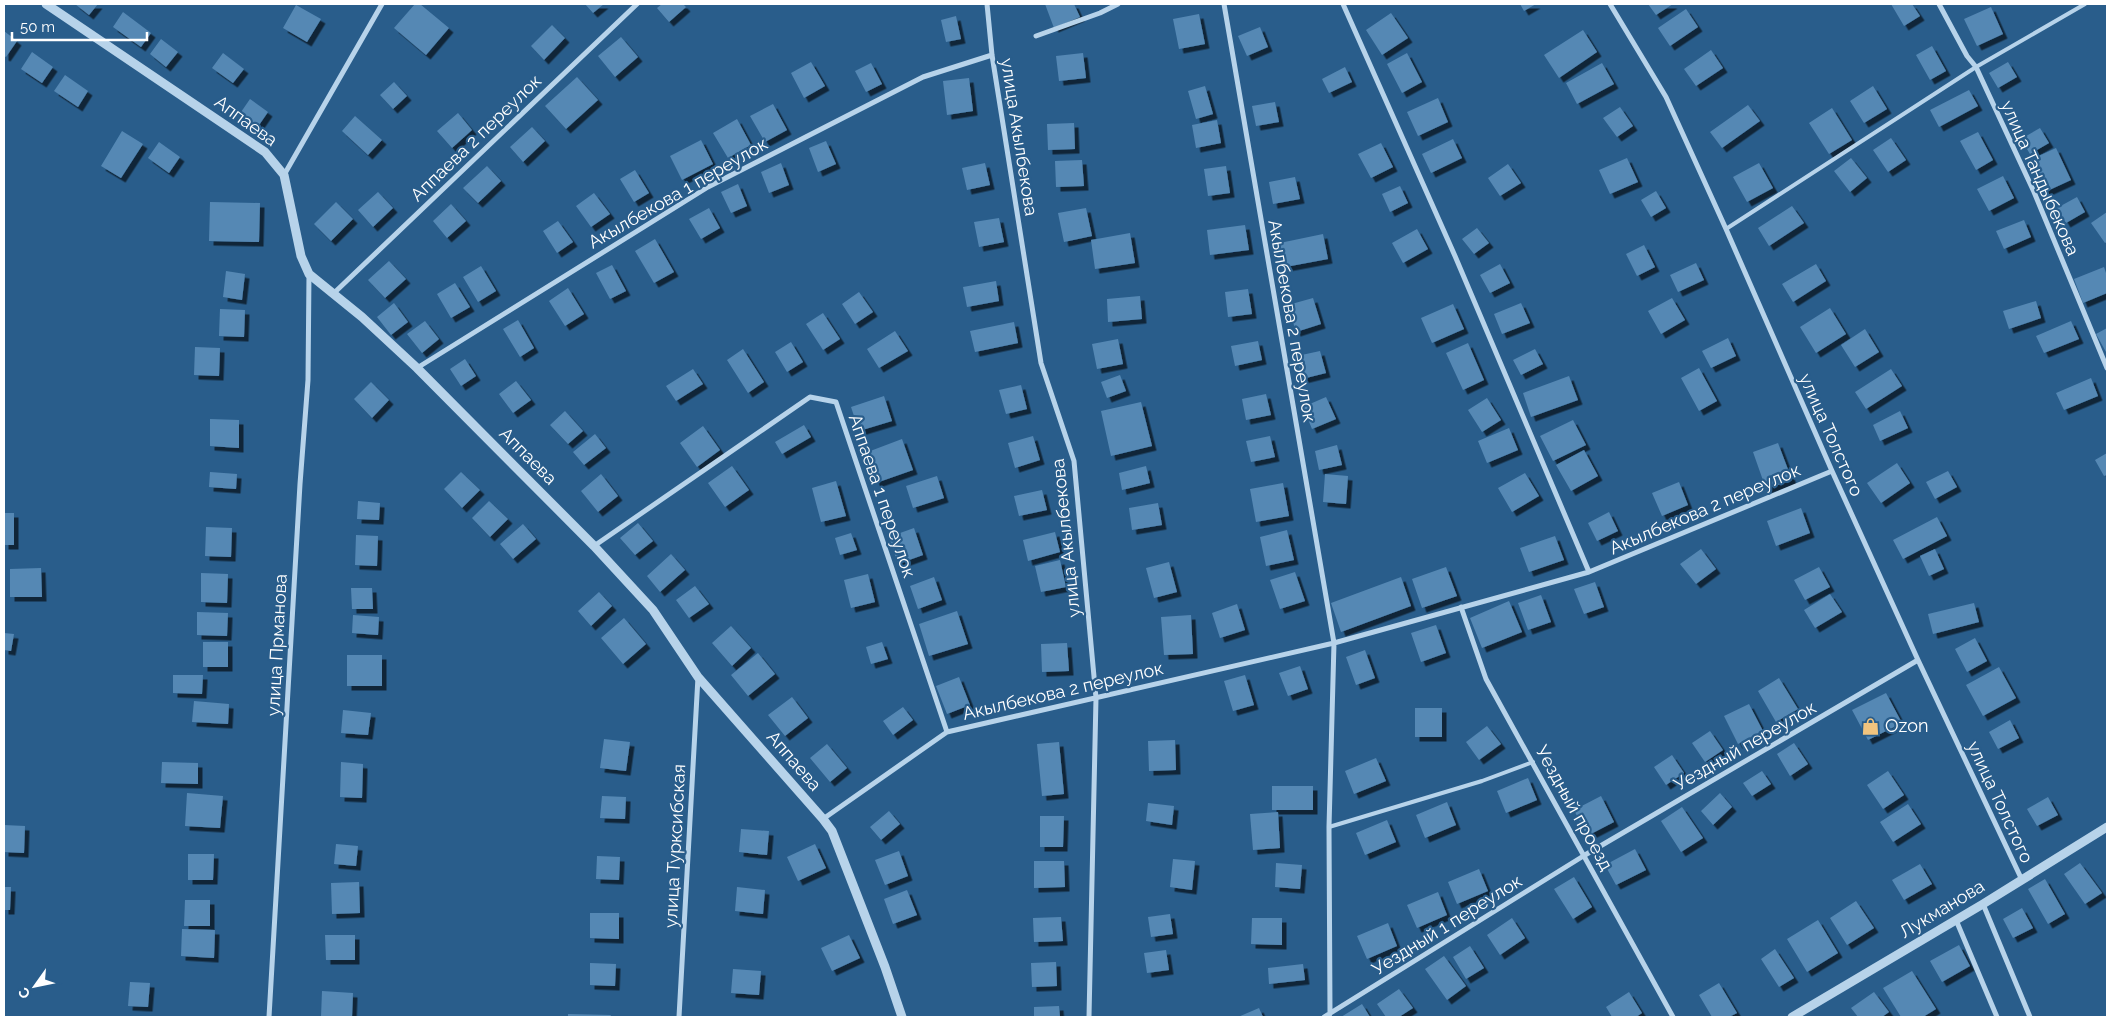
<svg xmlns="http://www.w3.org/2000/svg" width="2111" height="1021" font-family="Raleway,sans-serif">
<defs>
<filter id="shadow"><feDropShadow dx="4.5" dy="4.5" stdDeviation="0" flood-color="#0009"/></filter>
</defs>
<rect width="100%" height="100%" fill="#295d8b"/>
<path fill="#5588b4" filter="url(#shadow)" d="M75,4H98L89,15Z
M415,4H420L449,28L426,55L394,28Z
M585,4H604L593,13Z
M662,4H683L686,7L669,22L657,8Z
M1045,4H1074L1080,17L1054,28Z
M1520,4H1536L1524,11Z
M1648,4H1673L1656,15Z
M1891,4H1912L1920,16L1904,26Z
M296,5L321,19L307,42L283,28Z
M1991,7L2003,34L1977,46L1964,19Z
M1686,9L1698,27L1670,46L1658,28Z
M123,12L151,33L141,47L113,27Z
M1391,13L1408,38L1382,55L1366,30Z
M1199,14L1205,44L1179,49L1173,19Z
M956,16L961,39L946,42L941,20Z
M552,25L565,38L544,60L531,46Z
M1260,27L1268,47L1247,56L1238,36Z
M1583,30L1597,52L1559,78L1544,55Z
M4,31L17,41L6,57L4,56Z
M621,37L638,57L615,77L598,56Z
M161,39L178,52L166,67L150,54Z
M1932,46L1946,71L1930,80L1916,55Z
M1711,50L1723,68L1696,86L1684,69Z
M32,52L53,67L42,83L21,69Z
M223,53L244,69L233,83L212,68Z
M1083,53L1086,78L1059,81L1056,56Z
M1407,53L1422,82L1402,93L1387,64Z
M811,62L825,86L804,98L791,73Z
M2008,62L2017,77L1998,88L1989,73Z
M871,63L882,84L866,92L855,71Z
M1602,63L1614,84L1577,104L1566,83Z
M1345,67L1352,82L1329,93L1322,79Z
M65,75L88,91L78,107L54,91Z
M577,77L598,100L566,129L545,106Z
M969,78L973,111L947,115L943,81Z
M394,82L407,96L393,109L380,95Z
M1205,86L1213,114L1196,119L1188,91Z
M1873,86L1887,109L1864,123L1850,101Z
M1969,90L1978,106L1939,127L1930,110Z
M1438,98L1448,122L1418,136L1407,112Z
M250,99L268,112L257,128L239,115Z
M1275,102L1279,122L1256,126L1252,106Z
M773,104L787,130L765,142L750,116Z
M1748,105L1760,121L1722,148L1710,132Z
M1620,107L1633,126L1617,137L1603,118Z
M1832,108L1852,140L1829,154L1809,123Z
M458,113L472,130L452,148L437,131Z
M355,116L382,140L368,155L342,131Z
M737,119L751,145L728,158L713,133Z
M1217,120L1221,143L1196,148L1192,125Z
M1074,123L1075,149L1048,150L1047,124Z
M532,127L545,141L523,162L510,147Z
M2040,128L2049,143L2030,154L2021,139Z
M122,131L143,144L121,178L101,166Z
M1978,132L1993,160L1976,170L1960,141Z
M1891,138L1906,160L1888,172L1873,150Z
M1453,139L1462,158L1431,173L1422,154Z
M701,140L713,164L682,180L670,156Z
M826,141L836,164L818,172L809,148Z
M159,142L180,157L169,173L148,158Z
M1381,143L1393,167L1371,178L1358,154Z
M2056,148L2071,180L2045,192L2030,160Z
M1627,158L1638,182L1610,194L1599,170Z
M1851,158L1867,178L1850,192L1834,171Z
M1082,160L1084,186L1056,187L1055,161Z
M781,163L789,185L769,193L761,172Z
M985,163L990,185L967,190L962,168Z
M1759,163L1773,188L1747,202L1733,177Z
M1508,164L1521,183L1500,196L1488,178Z
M487,166L501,181L478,203L463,188Z
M1226,166L1230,193L1208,196L1204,169Z
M635,170L649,193L634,202L620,179Z
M2003,176L2014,198L1989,211L1977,189Z
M1295,177L1300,199L1273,204L1269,182Z
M738,184L747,206L731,213L721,192Z
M1400,186L1408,203L1390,212L1382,194Z
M1656,191L1666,208L1651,217L1641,200Z
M378,192L393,208L373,227L358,210Z
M594,193L610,214L591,227L576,206Z
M2077,197L2085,212L2066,223L2057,208Z
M210,202L260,203L259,242L209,241Z
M336,202L353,219L331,241L314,224Z
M451,204L466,221L447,238L433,221Z
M1792,206L1804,223L1769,246L1758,228Z
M709,208L720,228L701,239L689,219Z
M1086,208L1092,236L1064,242L1058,213Z
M2107,212V242L2105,243L2091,223Z
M999,218L1004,242L979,247L974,222Z
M2024,220L2031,237L2004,249L1996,231Z
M558,221L573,242L557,253L543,231Z
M1245,225L1249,250L1210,255L1207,230Z
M1477,228L1489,243L1474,254L1462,239Z
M1417,229L1428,249L1403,263L1392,243Z
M1130,233L1135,263L1095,269L1091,240Z
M1323,234L1328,259L1280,268L1275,244Z
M655,239L674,272L654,283L635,251Z
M1644,245L1655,267L1637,276L1626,254Z
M389,261L406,279L385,298L368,280Z
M1696,263L1704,280L1678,292L1670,275Z
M1500,264L1510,283L1490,293L1480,275Z
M1816,264L1826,281L1793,302L1782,284Z
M612,265L626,291L610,299L596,273Z
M481,266L496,291L478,302L463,277Z
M2104,267L2107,276V293L2083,303L2074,279Z
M226,271L245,274L242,300L223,297Z
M996,281L999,301L967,307L963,287Z
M455,283L470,307L451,318L437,294Z
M568,288L584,314L565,326L549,301Z
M1248,289L1252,314L1228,317L1225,292Z
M859,292L873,312L855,324L842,304Z
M1140,296L1142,319L1108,322L1107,299Z
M1313,298L1321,324L1296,332L1288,305Z
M1672,298L1685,320L1661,334L1648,311Z
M2036,301L2041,318L2009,329L2003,311Z
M394,303L408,322L391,335L377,317Z
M1521,303L1530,323L1502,334L1494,314Z
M1453,304L1464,329L1432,343L1421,318Z
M1830,308L1846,334L1816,353L1800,327Z
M220,309L245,310L244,337L219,336Z
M823,313L840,339L823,350L806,324Z
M518,320L534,348L520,357L503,329Z
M425,321L439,339L422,353L407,334Z
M2071,321L2079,339L2044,353L2036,336Z
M1014,322L1018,343L975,352L970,331Z
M2107,328V351L2106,352L2096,334Z
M1865,329L1879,352L1855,367L1841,345Z
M895,331L908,351L879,368L867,349Z
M1728,338L1736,356L1711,368L1702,351Z
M1118,339L1123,364L1097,369L1092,344Z
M1258,341L1262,360L1235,366L1231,346Z
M791,342L803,362L787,372L775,352Z
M1468,343L1484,380L1463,390L1446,353Z
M195,347L220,348L219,376L194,375Z
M743,349L764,382L748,393L727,360Z
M1535,349L1543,364L1521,375L1513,360Z
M1320,351L1326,373L1302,379L1297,356Z
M465,359L476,376L461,386L450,369Z
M1699,368L1717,401L1699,411L1681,378Z
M693,369L703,384L676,401L666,386Z
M1891,369L1902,386L1866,409L1855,392Z
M1120,375L1126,391L1107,398L1101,382Z
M1569,376L1578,400L1531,417L1523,393Z
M2091,378L2098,396L2064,410L2056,393Z
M516,381L531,400L513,413L499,394Z
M371,382L389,400L372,418L354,399Z
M1021,385L1027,409L1006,414L999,390Z
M1266,394L1271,415L1246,420L1242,399Z
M884,396L892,421L859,431L851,407Z
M1326,397L1336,419L1312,429L1303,407Z
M1487,398L1501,420L1482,432L1468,410Z
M1141,402L1152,446L1111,456L1101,411Z
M565,411L583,431L568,444L550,425Z
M1900,411L1908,428L1880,441L1873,425Z
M210,419L239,420V448L210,446Z
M1573,420L1586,445L1553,461L1540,436Z
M804,425L811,437L782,454L775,442Z
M703,426L720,450L697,467L680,443Z
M1509,428L1518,450L1487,463L1478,441Z
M595,434L606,448L584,465L573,452Z
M1033,436L1040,460L1015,468L1008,443Z
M1270,436L1275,457L1251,462L1246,441Z
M902,439L913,470L876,483L865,453Z
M1778,443L1792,480L1766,489L1753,452Z
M1337,445L1342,465L1319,470L1315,451Z
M1584,450L1598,476L1571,491L1556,465Z
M2107,453V475L2104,476L2095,460Z
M1897,463L1910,483L1881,503L1867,483Z
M732,466L749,490L725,507L708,483Z
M1146,466L1150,483L1122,490L1119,473Z
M1948,471L1957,487L1935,499L1926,482Z
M210,472L237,474L236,489L209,487Z
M461,472L480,490L462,508L444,489Z
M1525,473L1539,496L1512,512L1498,488Z
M601,474L618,496L598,512L581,491Z
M1325,474L1348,476L1346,504L1323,502Z
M937,476L944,498L913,508L906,486Z
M836,481L846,516L821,522L812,488Z
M1679,482L1688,505L1662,516L1652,493Z
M1283,483L1289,516L1256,522L1250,489Z
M1042,490L1047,510L1019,516L1014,496Z
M358,501L380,503L379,520L357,519Z
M489,501L508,519L490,537L472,518Z
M1158,503L1162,525L1132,530L1129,508Z
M1801,508L1810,533L1776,546L1767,521Z
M1609,512L1618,531L1597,541L1588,523Z
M4,513H14V545H4Z
M1937,517L1947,536L1903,559L1893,540Z
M638,523L653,541L635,555L620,538Z
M523,524L536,539L513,559L500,544Z
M206,527L232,528L231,557L205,556Z
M914,528L923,555L898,564L889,537Z
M1287,530L1294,560L1266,566L1260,537Z
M1055,532L1060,552L1028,561L1023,540Z
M851,533L857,550L840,555L835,538Z
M356,535L378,536L377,566L355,565Z
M1555,536L1564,560L1529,572L1520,548Z
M1701,549L1716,569L1696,584L1680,564Z
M1935,549L1944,569L1929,576L1920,556Z
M671,554L685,570L660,592L647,576Z
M1060,560L1066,587L1041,592L1035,566Z
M1169,562L1177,592L1154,598L1146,568Z
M1446,567L1457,596L1422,608L1412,579Z
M1819,567L1830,587L1805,600L1794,580Z
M41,568L42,597H10V569Z
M1295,572L1305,601L1280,609L1270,580Z
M201,573L228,574L227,603L201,602Z
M868,574L875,602L851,608L844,580Z
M934,577L942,600L918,609L910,586Z
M1401,577L1411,606L1341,632L1331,603Z
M1595,582L1604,607L1584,614L1574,589Z
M695,586L709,604L689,618L676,600Z
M351,588H372L373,609H352Z
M599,592L612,606L591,626L578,611Z
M1830,594L1842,612L1815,628L1804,610Z
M1541,595L1551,622L1528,630L1518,603Z
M1509,601L1522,632L1482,648L1470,618Z
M1974,603L1979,622L1933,634L1928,614Z
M1237,604L1245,630L1220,638L1212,613Z
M957,611L968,644L929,656L919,624Z
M197,612L228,613L227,636L197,635Z
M353,615L379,617L378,635L352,633Z
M1191,615L1193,654L1164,655L1161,617Z
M624,618L646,644L623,664L601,638Z
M1436,625L1446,653L1421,662L1411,633Z
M731,626L751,648L732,666L712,643Z
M4,633L14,634L11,651L4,650Z
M1975,638L1987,661L1967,672L1955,649Z
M203,642H228V667H203Z
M882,642L888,659L871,664L866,647Z
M1067,643L1069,671L1042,672L1041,644Z
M1365,650L1375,678L1356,685L1346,657Z
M758,653L775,674L748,696L731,675Z
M347,655H382V686H347Z
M1300,666L1308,689L1288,696L1279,673Z
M1999,667L2016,698L1983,716L1966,685Z
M173,675H203L202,694L173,693Z
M1245,675L1254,705L1233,711L1224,681Z
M959,677L970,705L947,714L936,686Z
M1779,678L1798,709L1776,722L1758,691Z
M1886,693L1902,723L1868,740L1852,710Z
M792,697L808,718L785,736L768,715Z
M194,701L229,704L228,724L192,722Z
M1749,704L1763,731L1738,744L1724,716Z
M903,707L913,720L893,735L883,721Z
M1415,708H1442V737H1415Z
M343,710L371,713L368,735L341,733Z
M2010,720L2019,738L1998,749L1989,732Z
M1487,726L1501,744L1479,760L1466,742Z
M1710,731L1723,750L1705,762L1692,743Z
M604,739L630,742L626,771L600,768Z
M1175,740L1176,770L1149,771L1148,741Z
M1059,742L1064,794L1042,796L1037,744Z
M1794,743L1808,764L1790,776L1777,754Z
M827,744L847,768L830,782L810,758Z
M1672,755L1684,773L1666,785L1654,767Z
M1376,758L1386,781L1354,794L1345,771Z
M162,762L198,763V784L161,783Z
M341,762L363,764L362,798L340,797Z
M1762,771L1771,784L1752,796L1743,783Z
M1888,771L1904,795L1883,809L1867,785Z
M1528,778L1537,800L1506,813L1497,791Z
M1272,786H1313V810H1272Z
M187,793L223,796L220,828L185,826Z
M1720,793L1732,807L1713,825L1701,811Z
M602,796L626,797L625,819L600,818Z
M1601,796L1614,822L1587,836L1574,810Z
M2048,797L2058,815L2037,826L2027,809Z
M1447,802L1456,825L1425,838L1416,815Z
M1148,803L1174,806L1172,825L1146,821Z
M1908,804L1921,824L1893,842L1880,822Z
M1682,807L1703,838L1681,852L1661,821Z
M889,811L900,824L881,840L870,827Z
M1278,812L1280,848L1253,850L1250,814Z
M1040,816H1064L1063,847H1040Z
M1387,820L1396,842L1365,855L1356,833Z
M4,825L25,826L24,853L4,852Z
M741,829L769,831L767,855L739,852Z
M336,844L358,846L356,866L334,864Z
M815,844L826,868L798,881L787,857Z
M1635,849L1646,870L1616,885L1605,865Z
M899,851L908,876L885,885L875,860Z
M188,854H214L213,880H188Z
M597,856L620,857L619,880L596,879Z
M1173,859L1195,861L1192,890L1170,887Z
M1034,861H1064L1065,887L1034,888Z
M1276,863L1302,865L1300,889L1275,887Z
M2080,863L2102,893L2085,904L2064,874Z
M1920,864L1932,884L1904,900L1892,880Z
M1479,869L1488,891L1457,904L1448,882Z
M1574,877L1592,907L1573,919L1554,889Z
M2045,879L2065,914L2048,924L2028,889Z
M359,882L360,913L332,914L331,883Z
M4,887H11L10,910H4Z
M737,887L765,890L763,914L735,911Z
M907,890L917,915L893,924L884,899Z
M1438,892L1447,915L1417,928L1407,905Z
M185,900H210V926H184Z
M1856,901L1874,928L1847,945L1830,918Z
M2022,908L2033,928L2013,938L2003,919Z
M590,913H619V939L590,938Z
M1170,914L1173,934L1151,937L1148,917Z
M1061,917L1063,941L1034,942L1033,918Z
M1252,918H1282V945L1251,944Z
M1512,918L1525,938L1500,955L1487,935Z
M1818,920L1838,953L1807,972L1787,939Z
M1388,923L1397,946L1367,959L1357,936Z
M182,929L215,930L214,958L181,956Z
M325,935H355V960H326Z
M849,935L860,958L832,971L821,948Z
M1959,945L1970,966L1942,982L1930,961Z
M1470,946L1484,968L1466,979L1453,957Z
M1775,949L1794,978L1779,987L1761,959Z
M1166,950L1169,970L1147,973L1144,953Z
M1444,956L1466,986L1447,1000L1425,969Z
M1056,962L1057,986L1032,987L1031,963Z
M590,963L616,964L615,986L590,985Z
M1303,964L1305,980L1269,984L1268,968Z
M733,969L761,971L759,995L731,993Z
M1912,971L1936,1009L1923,1017H1901L1883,988Z
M130,982L150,983L148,1007L128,1006Z
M1719,983L1737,1013L1729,1017H1712L1699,995Z
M1399,989L1413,1008L1399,1017H1386L1377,1004Z
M322,991L353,993L352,1017H321Z
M1629,992L1642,1013L1636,1017H1612L1606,1007Z
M1874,992L1889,1012L1882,1017H1858L1851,1008Z
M1362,1004L1370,1017H1341Z
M1059,1006L1060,1017H1034V1007Z
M1259,1008L1263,1017H1238Z
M568,1014L611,1015L610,1017H568Z"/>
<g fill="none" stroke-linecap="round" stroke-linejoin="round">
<path stroke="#b7d3ea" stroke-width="4" d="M1726,229L1976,67L2085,4
M1329,827L1482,781L1533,762"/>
<path stroke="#b7d3ea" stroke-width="5" d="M987,4L992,55L1041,363L1074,461L1096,698L1089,1017
M1224,4L1334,643L1329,827L1330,1014
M1343,4L1455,256L1589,572
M1610,4L1666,97L1726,229L1832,471L1918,660L2022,880
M1939,4L1967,56L1976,67L2034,192L2107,368
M1036,36L1100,13L1118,4
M284,175L382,4
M334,293L637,4
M417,368L708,187L923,77L992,55
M594,546L810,397L836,402L947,732
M1461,607L1486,679L1673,1017
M823,819L947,732L1334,643L1589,572L1832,471
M1983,904L2030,1017
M1956,920L1997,1017
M269,1017L300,484L308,380L309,274
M679,1017L698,677
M1324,1017L1585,855L1918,660"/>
<path stroke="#b7d3ea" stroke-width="9" d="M46,4L265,152L284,175L301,256L309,274L362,317L417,368L594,546L653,610L698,677L823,819L832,831L885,967L902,1017
M1792,1017L1983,904L2107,827"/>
</g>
<defs>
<symbol id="shop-bare" viewBox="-9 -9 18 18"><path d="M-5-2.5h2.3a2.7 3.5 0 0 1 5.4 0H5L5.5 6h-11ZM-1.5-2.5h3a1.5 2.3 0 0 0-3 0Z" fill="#f1c47e" stroke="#295d8b" stroke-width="2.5" paint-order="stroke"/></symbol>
</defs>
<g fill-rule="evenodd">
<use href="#shop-bare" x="1858" y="714" width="25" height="25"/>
</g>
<g text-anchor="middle" stroke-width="4.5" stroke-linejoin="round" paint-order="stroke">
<g font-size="18" fill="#fff" stroke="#295d8b">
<text transform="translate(246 121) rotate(36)" y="6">Аппаева</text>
<text transform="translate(1019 137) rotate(81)" y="6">улица Акылбекова</text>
<text transform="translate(476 138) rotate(-44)" y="6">Аппаева 2 переулок</text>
<text transform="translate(2040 178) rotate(66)" y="6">улица Тандыбекова</text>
<text transform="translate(678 193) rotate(-30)" y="6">Акылбекова 1 переулок</text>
<text transform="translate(1292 321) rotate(80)" y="6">Акылбекова 2 переулок</text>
<text transform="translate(1831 435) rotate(66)" y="6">улица Толстого</text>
<text transform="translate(528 456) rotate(45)" y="6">Аппаева</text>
<text transform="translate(882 496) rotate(71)" y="6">Аппаева 1 переулок</text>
<text transform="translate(1705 509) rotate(-23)" y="6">Акылбекова 2 переулок</text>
<text transform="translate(1066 538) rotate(-96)" y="6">улица Акылбекова</text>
<text transform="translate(277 645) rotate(-87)" y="6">улица Прманова</text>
<text transform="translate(1063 691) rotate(-13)" y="6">Акылбекова 2 переулок</text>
<text transform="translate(1745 746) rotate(-30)" y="6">Уездный переулок</text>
<text transform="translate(794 761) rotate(49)" y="6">Аппаева</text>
<text transform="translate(2000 802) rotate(65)" y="6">улица Толстого</text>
<text transform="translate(1574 808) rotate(61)" y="6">Уездный проезд</text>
<text transform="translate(675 846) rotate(-87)" y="6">улица Турксибская</text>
<text transform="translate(1942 909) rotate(-31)" y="6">Лукманова</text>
<text transform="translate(1447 925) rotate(-32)" y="6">Уездный 1 переулок</text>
</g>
<g font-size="18" fill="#fff" stroke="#295d8b" text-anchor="start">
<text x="1885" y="732">Ozon</text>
</g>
</g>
<rect width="2111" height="1021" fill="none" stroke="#ffffff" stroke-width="10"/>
<g transform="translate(35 986) rotate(237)" stroke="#295d8b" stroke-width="4" paint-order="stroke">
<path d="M0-4L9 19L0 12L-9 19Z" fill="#ffffff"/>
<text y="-8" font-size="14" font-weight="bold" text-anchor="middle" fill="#ffffff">С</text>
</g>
<path d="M12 32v8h135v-8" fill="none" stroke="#ffffff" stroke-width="2.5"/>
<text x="20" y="32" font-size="15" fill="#ffffff" stroke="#295d8b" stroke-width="4" paint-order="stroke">50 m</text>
</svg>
